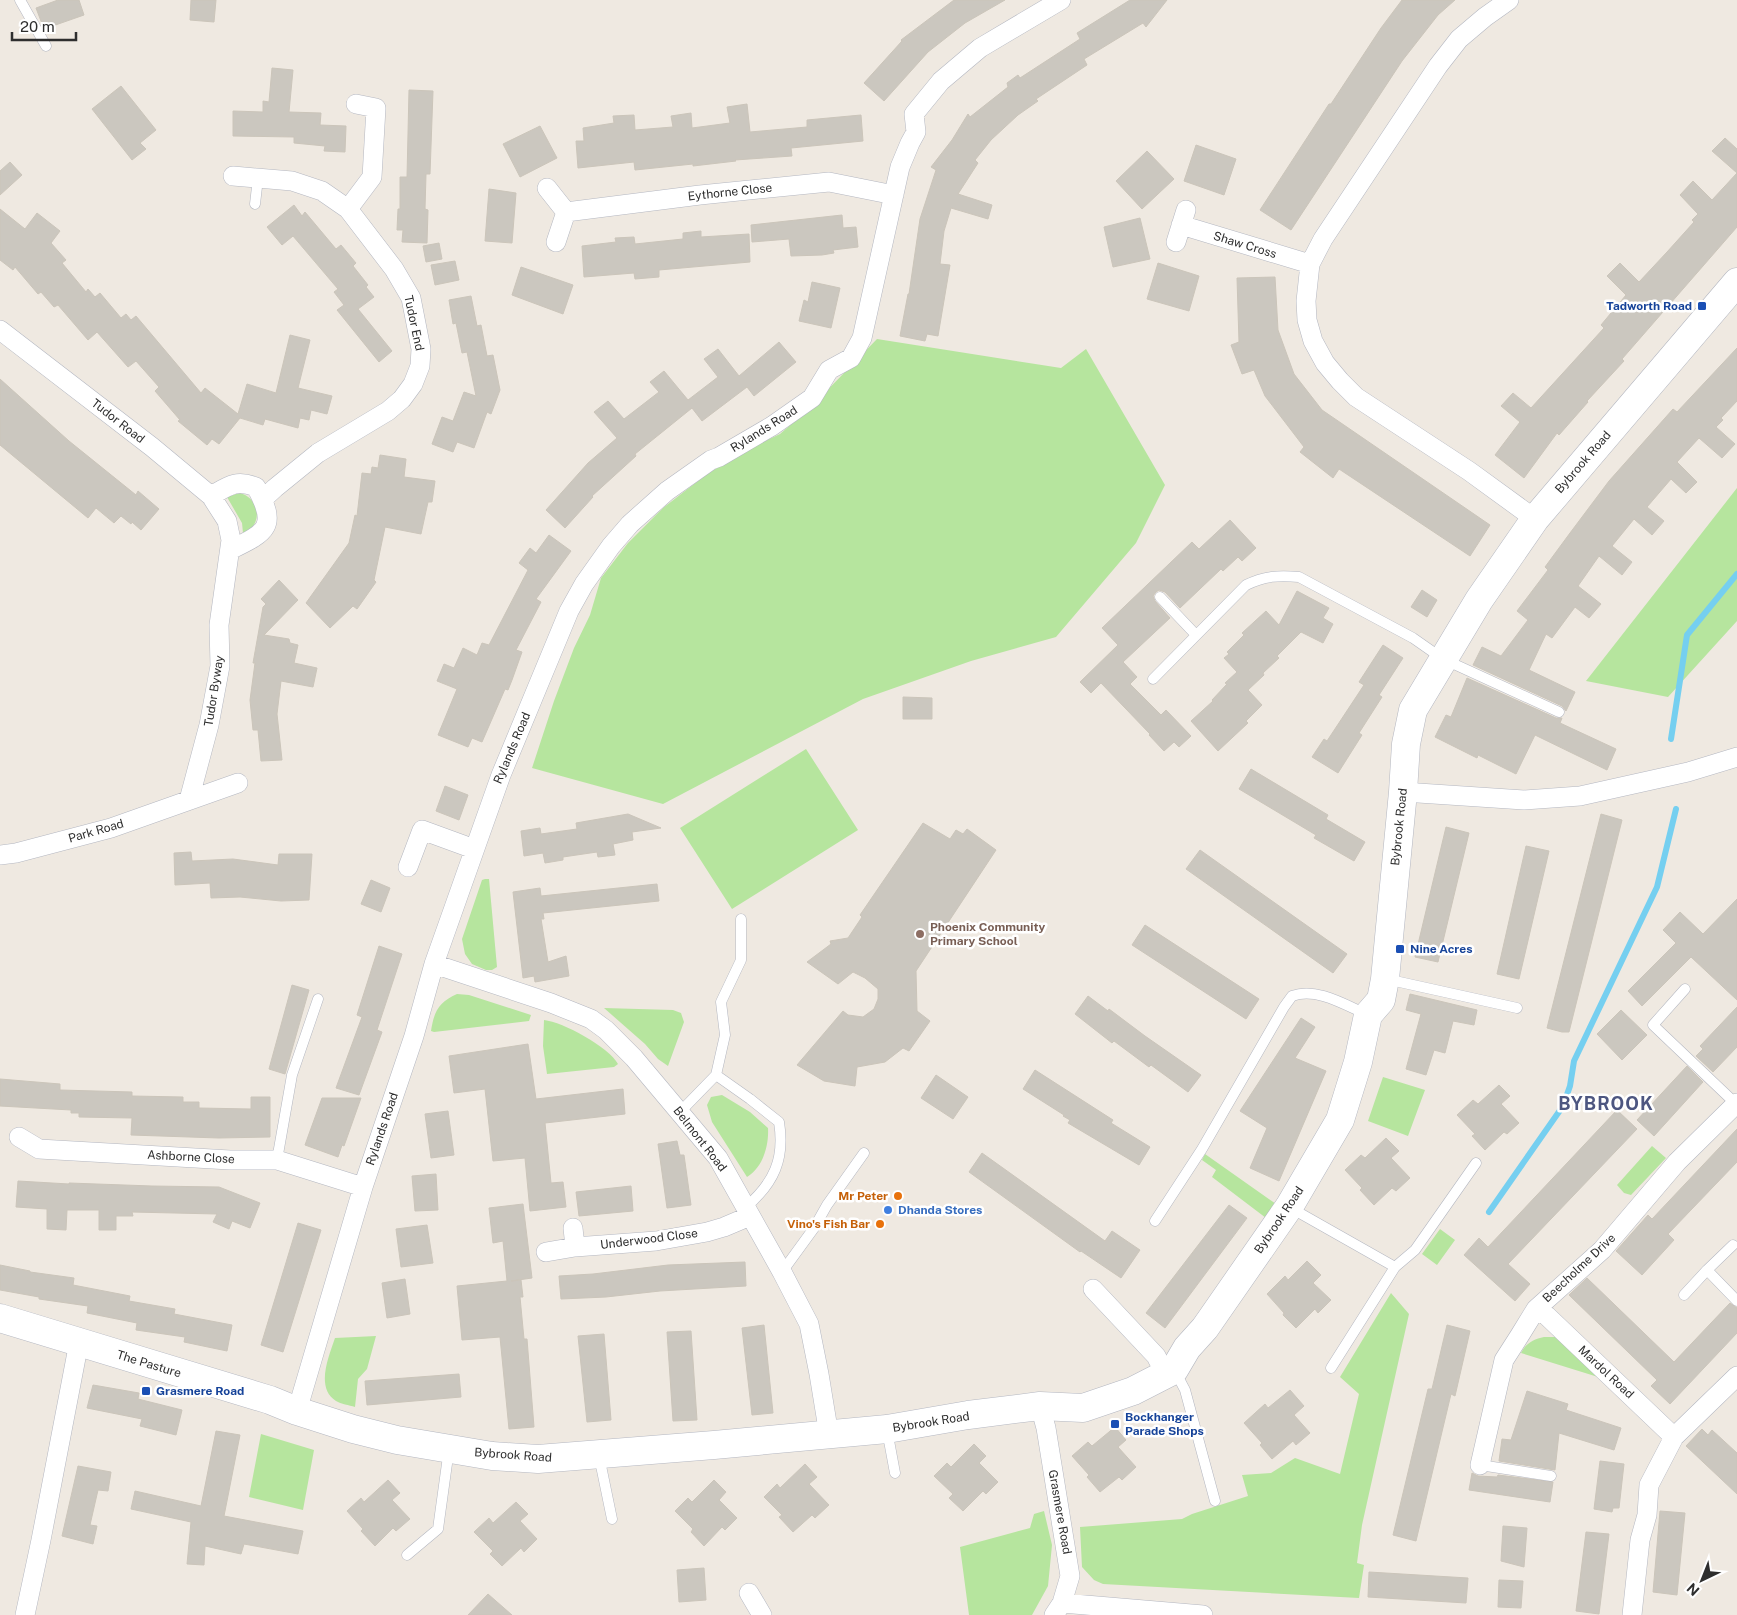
<svg xmlns="http://www.w3.org/2000/svg" width="1737" height="1615" font-family="'Public Sans',sans-serif">
<rect width="100%" height="100%" fill="#efe9e1"/>
<path fill="#b6e59e" d="M877,339L1061,368L1086,349L1165,485L1136,543L1056,637L971,661L863,699L663,804L532,768L554,701L574,648L590,615L601,578L628,543L663,508L707,474L750,448L780,434L810,408Z
M1737,488V621L1668,697L1586,681Z
M239,493C260,497 264,526 243,533L242,523L227,497Z
M806,749L858,830L732,909L680,828Z
M485,879H489L497,967L492,970H486L472,964L465,954L462,939L482,880Z
M457,994L469,995L531,1015L529,1021L434,1032L431,1031C434,1011 439,1002 457,994Z
M604,1008L673,1010L681,1013L684,1022L668,1066L658,1059L645,1044Z
M544,1020C563,1022 609,1047 618,1064L614,1067L547,1074L543,1046Z
M1383,1077L1425,1090L1408,1136L1368,1121Z
M722,1095L750,1112L768,1128C769,1146 763,1167 747,1177L712,1122L707,1105L711,1097Z
M1652,1146L1666,1158L1631,1195L1624,1193L1617,1185Z
M1205,1154L1276,1204L1266,1218L1212,1177L1216,1170L1202,1160Z
M1440,1229L1455,1240L1437,1265L1422,1254Z
M1391,1293L1409,1314L1362,1525L1357,1563L1364,1565L1359,1598L1103,1584L1094,1580L1082,1567L1080,1527L1182,1519L1192,1514L1248,1496L1242,1475L1271,1473L1295,1458L1340,1474L1359,1394L1340,1377Z
M376,1336L367,1369L358,1379L355,1407C349,1405 341,1404 336,1401C315,1388 329,1356 335,1338Z
M1544,1337H1555L1561,1341L1598,1377L1521,1353C1526,1343 1534,1339 1544,1337Z
M261,1434L314,1450L303,1510L249,1497Z
M1044,1511L1052,1545L1048,1586L1032,1615H969L960,1547L1030,1528L1034,1514Z"/>
<g fill="none" stroke-linecap="round" stroke-linejoin="round">
<path stroke="#75cff0" stroke-width="6" d="M1671,739L1687,635L1737,574
M1489,1212L1563,1106L1570,1086L1574,1061L1657,887L1676,809"/>
</g>
<path fill="#cbc7bf" stroke="#cbc5ba" d="M58,0H79L84,15L44,29L36,8Z
M191,0H216L214,22L190,20Z
M954,0H1005L965,23L928,52L884,101L864,83L902,41L901,40Z
M1130,0H1167L1146,27L1143,23L1084,59L1087,65L1036,99L1038,101L1018,115L991,140L975,160L978,163L958,194L992,205L988,219L951,208L944,231L940,264L950,265L938,336L927,334L925,341L900,336L908,294H909L920,219L936,170L931,167L952,140L968,114L970,117L1008,87L1007,83L1018,75L1020,78L1080,39L1077,33Z
M1402,0H1455L1438,15L1402,61L1291,230L1260,210L1329,104H1331L1381,28Z
M272,68L293,70L289,112L321,113L320,125L346,126L345,152L324,151L325,146L294,143V137L233,136V111L263,112V101L269,102Z
M121,86L156,130L140,143L146,149L132,160L92,109Z
M409,90L433,91L430,174H426L425,209L428,210L427,243L402,242L403,230H397L398,209H400V177H407Z
M747,104L750,132L807,127V120L861,115L863,141L791,148L792,156L735,160L736,161L693,166V164L635,170L634,162L578,168L576,141H584L583,128L614,123L613,116L634,115L635,130L673,127L671,116L691,113L692,128L730,123L727,107Z
M540,126L557,158L520,177L503,144Z
M1725,138L1737,149V227L1622,359L1624,361L1587,401L1588,402L1559,435L1557,433L1524,478L1495,455L1520,422L1501,406L1513,393L1531,408L1604,328L1601,325L1626,295L1607,276L1620,263L1639,282L1667,252L1694,222L1692,220L1698,214L1680,195L1693,181L1712,200L1737,173L1712,151Z
M1196,145L1236,159L1224,195L1184,181Z
M1147,151L1174,179L1142,209L1116,181Z
M10,162L22,175L0,195V171Z
M489,189L516,193L512,243L485,241Z
M294,205L302,216L305,212L336,249L341,245L356,263L353,266L368,285L366,287L374,297L358,309L392,351L379,362L337,310L344,305L334,292L338,289L293,236L282,245L267,227Z
M0,209L25,229L37,213L60,231L51,243L66,260L62,263L86,292L88,289L95,297L100,293L121,318L126,314L131,320L136,316L201,393L205,388L238,414L247,384L276,393L290,335L310,340L298,388L332,396L327,414L311,410L309,420L300,418L298,428L265,419L263,425L240,418L219,444L212,439L207,445L178,421L180,420L155,391L159,387L136,361L128,367L97,332L88,340L58,305L54,307L41,292L38,294L15,267L13,270L0,260Z
M842,215L843,228L856,227L858,247L833,250L834,253L822,255L791,256L789,239L752,242L751,225Z
M1140,218L1150,259L1113,267L1104,227Z
M701,231V237L749,234L750,262L659,270V277L635,279L634,273L584,277L582,246L616,242L615,238L634,237L635,244L683,239V233Z
M439,243L442,259L426,262L423,246Z
M455,261L459,280L435,285L431,265Z
M1158,263L1199,276L1189,311L1147,299Z
M521,267L573,285L563,314L512,295Z
M1275,277L1278,330L1294,374L1322,410L1490,525L1470,556L1339,469L1333,478L1300,452L1304,447L1265,396L1254,370L1242,374L1231,345L1239,342L1237,278Z
M812,282L840,288L831,328L799,321L804,300L808,302Z
M471,296L477,326L481,325L487,356L493,355L500,390L491,414L487,412L474,448L457,442L453,452L432,444L442,417L453,421L464,392L476,396L467,352L462,353L456,323L453,324L449,300Z
M779,342L796,362L754,396L747,387L702,421L692,408L635,454L636,456L592,496L593,497L565,528L546,510L588,463L617,438L594,412L608,401L624,419L659,392L650,382L664,371L688,400L718,377L704,359L718,349L739,376Z
M1737,348V401L1721,418L1723,420L1716,427L1735,444L1722,458L1699,438L1677,462L1697,482L1686,493L1671,479L1647,507L1664,521L1652,535L1634,519L1612,546L1632,562L1622,575L1599,556L1578,586L1601,604L1589,618L1575,607L1552,638L1546,634L1529,670L1575,692L1566,711L1562,706L1473,665L1482,647L1501,656L1528,620L1517,611L1548,570L1545,567L1570,533L1609,481L1673,409L1677,412Z
M0,379L69,441L136,495L138,491L159,509L141,530L132,522L131,524L121,516L114,523L96,508L88,518L0,445Z
M380,455L406,459L404,477L435,481L432,502H428L421,534L385,527L374,580L376,582L357,609L353,606L330,628L306,603L349,543L355,515L357,516L362,473L371,474L372,467L378,468Z
M1230,520L1256,548L1242,561L1238,557L1223,571L1221,569L1180,608L1165,592L1159,590L1156,592L1153,596L1155,601L1170,618L1123,662L1137,677L1130,684L1161,715L1166,710L1191,736L1179,747L1174,742L1164,751L1149,735L1150,734L1101,683L1091,693L1080,682L1118,645L1102,628L1192,542L1199,549Z
M549,535L571,551L536,599L541,602L516,650L522,652L512,680L508,690L505,689L482,742L472,738L468,747L438,735L457,689L437,681L444,664L454,668L463,648L477,655L482,643L489,645L528,570L519,563L530,548L536,553Z
M279,580L298,600L264,635L289,639L290,643L298,645L294,663L317,668L313,687L281,681L277,714L282,760L261,761L258,730H253L250,700L255,663H253L263,607L266,604L261,599Z
M1422,590L1437,600L1427,617L1411,607Z
M1297,591L1329,608L1323,618L1333,624L1323,643L1301,632L1277,656L1279,658L1263,673L1264,675L1248,690L1262,705L1246,721L1248,723L1218,751L1191,721L1213,701L1212,700L1227,684L1225,683L1237,672L1224,658L1229,654L1227,652L1244,635L1242,633L1266,611L1279,625Z
M1383,645L1403,658L1379,695L1382,697L1359,733L1362,735L1338,773L1312,757L1324,739L1327,741L1364,685L1359,682Z
M1467,678L1556,718H1562L1560,723L1616,749L1607,770L1535,735L1516,774L1478,755L1477,758L1435,737L1446,715L1451,717Z
M903,697L932,698V719H903Z
M1251,769L1328,815L1326,819L1365,842L1354,861L1314,838L1316,835L1239,789Z
M445,786L468,795L459,820L436,811Z
M628,814L661,828L632,832L633,840L613,844L615,855L598,857L597,852L563,857V860L545,863L543,853L524,856L521,831L540,828L541,834L577,829L576,823Z
M1601,814L1622,820L1569,1032H1562L1547,1028Z
M923,823L950,839L956,830L963,834L967,829L996,850L916,971L917,1011L930,1021L909,1051L903,1048L885,1062L857,1067L855,1086L824,1081L797,1065L843,1011L848,1015L863,1017L874,1009L878,999V989L865,978L853,972L838,984L807,962L831,944L830,941L848,938L862,917L860,915Z
M1446,827L1469,833L1438,962L1415,957Z
M1526,846L1549,851L1519,979L1497,974Z
M1200,850L1347,954L1333,973L1186,869Z
M191,852L192,861L233,859L278,865L279,854H312L309,900L281,901L240,897L211,898L210,883L175,885L174,853Z
M371,880L390,888L381,912L361,904Z
M657,884L659,901L543,913L544,919H541L548,962L566,956L569,976L535,982L534,976L523,978L513,892L540,888L541,896Z
M1737,899V1000L1691,957L1642,1006L1628,991L1676,943L1663,930L1680,912L1703,934Z
M1145,925L1259,999L1246,1019L1132,945Z
M379,946L402,954L377,1030L382,1032L359,1095L336,1088L362,1017L357,1015Z
M292,985L309,990L285,1074L269,1069Z
M1410,994L1477,1010L1474,1025L1453,1021L1445,1053L1434,1050L1426,1075L1406,1069L1421,1014L1406,1010Z
M1088,996L1108,1011L1109,1009L1145,1036L1201,1075L1188,1092L1151,1065L1149,1067L1114,1041L1112,1043L1075,1014Z
M1737,1007V1047L1713,1072L1696,1056L1703,1049L1700,1046Z
M1621,1010L1647,1035L1622,1060L1597,1034Z
M1301,1018L1315,1027L1295,1058L1326,1071L1279,1181L1250,1168L1267,1128L1240,1111Z
M528,1044L536,1099L623,1089L625,1114L545,1123L551,1183L563,1182L566,1207L530,1211L525,1158L493,1161L485,1089L454,1093L449,1056Z
M1687,1066L1703,1082L1654,1136L1637,1120Z
M1035,1070L1113,1120L1111,1123L1150,1147L1139,1165L1068,1123L1070,1120L1063,1116L1064,1115L1023,1089Z
M936,1075L968,1097L953,1119L921,1098Z
M0,1079L60,1084V1090L132,1092V1096L183,1097V1102H199V1108L251,1109V1097H270V1137L219,1138L131,1135L132,1118L79,1117V1113H71V1110L0,1106Z
M1499,1085L1510,1096L1501,1104L1519,1123L1507,1134L1504,1132L1485,1150L1472,1136L1475,1134L1457,1115L1473,1100L1478,1104Z
M322,1098H361L344,1146L342,1145L338,1157L305,1145Z
M1617,1110L1637,1129L1508,1264L1530,1284L1515,1301L1464,1255L1479,1238L1488,1247Z
M448,1111L454,1155L431,1158L425,1114Z
M1737,1129V1162L1668,1234L1674,1240L1642,1275L1616,1251L1648,1215L1652,1219Z
M1386,1138L1399,1151L1391,1158L1410,1178L1396,1191L1392,1188L1374,1205L1360,1190L1362,1188L1345,1170L1361,1155L1365,1158Z
M677,1141L680,1155H684L691,1205L667,1208L658,1144Z
M982,1153L1105,1241L1112,1231L1140,1250L1121,1278L1081,1251L1080,1252L969,1172Z
M436,1174L438,1210L415,1211L412,1176Z
M18,1181L69,1184V1183L152,1186L219,1187L260,1203L250,1228L232,1221L229,1229L213,1222L217,1214L132,1212L133,1216H116V1230H99V1210H67L66,1230L47,1229V1209L16,1207Z
M631,1186L633,1211L579,1216L576,1192Z
M523,1204L532,1278L511,1281L521,1280L523,1297H520L524,1339H527L534,1427L509,1429L500,1337L462,1340L457,1286L507,1281L503,1241L493,1243L489,1208Z
M1229,1205L1247,1218L1165,1328L1146,1313Z
M298,1223L321,1230L283,1352L261,1345Z
M427,1225L433,1263L401,1267L396,1229Z
M1307,1261L1321,1275L1313,1283L1331,1300L1318,1313L1315,1309L1296,1328L1283,1315L1284,1313L1267,1294L1285,1276L1288,1280Z
M745,1262L746,1286L660,1291L606,1297L561,1299L559,1276L593,1274L668,1265Z
M0,1265L30,1271V1272L74,1278L73,1285L130,1296L129,1301L175,1309L174,1314L232,1325L227,1351L184,1342L185,1337L136,1330L137,1323L87,1313L88,1306L39,1299V1297L0,1290Z
M1587,1278L1674,1362L1730,1303L1737,1308V1333L1670,1404L1651,1386L1657,1380L1569,1295Z
M405,1279L410,1314L387,1318L382,1283Z
M764,1325L773,1413L752,1415L742,1328Z
M1447,1325L1470,1331L1455,1396L1451,1394L1416,1541L1393,1535L1428,1389H1432Z
M691,1331L697,1420L673,1421L667,1332Z
M604,1334L611,1420L587,1422L578,1336Z
M459,1374L461,1397L367,1405L365,1381Z
M93,1385L139,1393L138,1399L182,1410L176,1435L140,1426L142,1419L87,1408Z
M1290,1390L1304,1406L1294,1415L1310,1433L1296,1445L1293,1441L1272,1459L1260,1445L1262,1443L1244,1423L1265,1404L1268,1408Z
M1527,1391L1568,1404L1566,1410L1621,1428L1614,1450L1559,1433L1555,1470L1499,1461L1502,1439L1511,1440Z
M1115,1427L1126,1440L1118,1447L1136,1467L1122,1480L1119,1477L1100,1492L1087,1477L1089,1475L1072,1456L1088,1442L1092,1446Z
M1702,1429L1708,1435L1712,1430L1737,1453V1494L1686,1446Z
M216,1431L240,1435L224,1516L303,1531L298,1554L244,1544L241,1554L205,1546L204,1565L187,1564L191,1522L131,1509L135,1491L201,1506Z
M974,1444L986,1456L979,1463L998,1482L986,1494L983,1491L963,1511L949,1498L953,1494L934,1476L947,1463L951,1467Z
M1600,1461L1624,1464L1619,1508H1613L1612,1512L1594,1509Z
M805,1464L817,1477L809,1484L829,1505L815,1518L812,1515L793,1532L779,1517L782,1515L764,1497L777,1484L780,1488Z
M78,1466L111,1472L108,1491L98,1490L90,1525L97,1526L93,1544L62,1536Z
M1472,1473L1478,1476L1497,1477L1498,1475L1553,1482L1550,1502L1469,1490Z
M388,1480L400,1493L392,1500L410,1519L396,1531L393,1528L375,1546L361,1531L363,1529L347,1511L361,1498L364,1502Z
M714,1480L726,1492L719,1500L737,1518L725,1530L722,1527L704,1546L691,1532L693,1529L675,1511L688,1498L692,1502Z
M516,1502L528,1514L520,1521L537,1539L524,1552L521,1548L502,1566L490,1554L493,1551L474,1532L489,1518L493,1523Z
M1660,1511L1685,1513L1677,1595L1653,1592Z
M1503,1526L1527,1528L1524,1567L1501,1561Z
M1586,1532L1609,1534L1599,1614L1576,1611Z
M704,1568L706,1600L679,1602L677,1570Z
M1369,1572L1468,1578L1466,1603L1368,1597Z
M1499,1580L1523,1581L1521,1608L1498,1607Z
M488,1594L512,1615H468Z"/>
<g fill="none" stroke-linecap="round" stroke-linejoin="round">
<defs>
<path id="lane" d="M20,0L46,46
M255,204L258,178
M1160,597L1196,635
M1153,679L1246,585C1264,576 1279,575 1299,577L1413,638L1443,659L1559,712
M1386,979L1517,1008
M1685,989L1653,1025L1736,1104
M716,1075L725,1035L721,1002L741,960V919
M680,1112L716,1075L750,1099L779,1122C785,1159 774,1183 746,1207
M277,1160L292,1075L318,999
M1289,1207L1395,1267
M1155,1221L1202,1149L1284,1007L1292,996C1317,987 1345,1005 1368,1015
M1707,1270L1733,1245
M782,1272L814,1228L827,1205L864,1153
M1684,1295L1707,1270L1737,1301
M1331,1368L1395,1267L1415,1250L1476,1163
M1175,1371L1185,1390L1215,1501
M887,1430L895,1473
M599,1456L612,1519
M1480,1465L1551,1476
M407,1555L438,1529L449,1449"/>
<path id="street" d="M1509,0L1485,17L1459,39L1438,66L1323,239L1310,264L1306,301L1307,320L1313,341L1325,363L1340,381L1356,397L1469,471L1535,519
M233,176L292,181L322,191L348,209L394,269L411,298L421,349L420,366L413,384L402,399L388,411L318,453L275,488L263,499
M547,188L566,212L556,242
M348,209L372,177L376,108L356,104
M566,212L700,195L829,182L894,195
M1181,225L1310,264
M1176,242L1186,210
M0,330L152,447L211,496L227,521L231,540L219,625L220,666L209,725L189,800
M211,496C228,486 236,479 256,487C278,527 267,532 230,550
M1403,792L1524,800L1580,796L1688,772L1737,757
M0,855L16,853L111,828L238,783
M408,867L422,830L474,849
M434,964L551,1003L591,1019L606,1030L634,1058L718,1158L782,1272L809,1324L819,1374L829,1435
M19,1137L39,1149L230,1160H277L363,1187
M573,1228L575,1247
M546,1252L575,1247L656,1241L707,1232L724,1227L750,1216
M1093,1289L1156,1356L1166,1375
M1536,1309L1547,1316L1674,1437
M1040,1406L1046,1428L1070,1576L1062,1603L1054,1615
M297,1411L363,1187L414,1036L434,964L501,775L569,611L584,584L611,546L630,524L667,491L711,460L719,457L772,426L812,398L829,370L851,358L862,338L900,167L910,143L916,132L914,114L941,81L980,48L1061,0
M1480,1465L1504,1360L1520,1335L1536,1309L1602,1250L1677,1162L1737,1103
M749,1593L762,1615
M1062,1603L1203,1615
M25,1615L41,1540L79,1342
M1632,1615L1640,1540L1647,1515L1649,1485L1674,1437L1737,1376"/>
<path id="secondary" d="M0,1318L270,1400L297,1411L353,1429L397,1440L492,1456L538,1459L714,1445L887,1429L968,1415L1040,1406L1083,1408L1133,1391L1174,1370L1187,1348L1205,1328L1289,1207L1340,1120L1358,1062L1368,1015L1381,1000L1385,979L1403,792L1406,744L1413,710L1479,600L1535,519L1737,282"/>
</defs>
<use href="#lane" stroke="#b4b7c1" stroke-width="11"/>
<use href="#street" stroke="#b4b7c1" stroke-width="20"/>
<use href="#secondary" stroke="#b4b7c1" stroke-width="29"/>
<use href="#lane" stroke="#fff" stroke-width="10"/>
<use href="#street" stroke="#fff" stroke-width="19"/>
<use href="#secondary" stroke="#fff" stroke-width="28"/>
</g>
<g fill="#1a4fb4" stroke="#fff" stroke-width="2">
<rect x="1697" y="301" width="10" height="10" rx="2.5"/>
<rect x="1395" y="944" width="10" height="10" rx="2.5"/>
<rect x="141" y="1386" width="10" height="10" rx="2.5"/>
<rect x="1110" y="1419" width="10" height="10" rx="2.5"/>
</g>
<circle fill="#8d6e63" stroke="#fff" stroke-width="2" cx="920" cy="934" r="5"/>
<g fill="#e8710a" stroke="#fff" stroke-width="2">
<circle cx="898" cy="1196" r="5"/>
<circle cx="880" cy="1224" r="5"/>
</g>
<circle fill="#3f7fe0" stroke="#fff" stroke-width="2" cx="888" cy="1210" r="5"/>
<g text-anchor="middle" stroke-width="5" stroke-linejoin="round" paint-order="stroke">
<g font-size="12" fill="#2e2e2e" stroke="#fff">
<text transform="translate(730 192) rotate(-6)" y="4">Eythorne Close</text>
<text transform="translate(1245 245) rotate(17)" y="4">Shaw Cross</text>
<text transform="translate(414 323) rotate(78)" y="4">Tudor End</text>
<text transform="translate(118 421) rotate(38)" y="4">Tudor Road</text>
<text transform="translate(764 429) rotate(-32)" y="4">Rylands Road</text>
<text transform="translate(1583 462) rotate(-49)" y="4">Bybrook Road</text>
<text transform="translate(214 691) rotate(-81)" y="4">Tudor Byway</text>
<text transform="translate(512 748) rotate(-67)" y="4">Rylands Road</text>
<text transform="translate(1399 827) rotate(-84)" y="4">Bybrook Road</text>
<text transform="translate(96 831) rotate(-16)" y="4">Park Road</text>
<text transform="translate(382 1129) rotate(-71)" y="4">Rylands Road</text>
<text transform="translate(700 1139) rotate(52)" y="4">Belmont Road</text>
<text transform="translate(191 1157) rotate(3)" y="4">Ashborne Close</text>
<text transform="translate(1279 1220) rotate(-56)" y="4">Bybrook Road</text>
<text transform="translate(649 1239) rotate(-7)" y="4">Underwood Close</text>
<text transform="translate(1579 1268) rotate(-43)" y="4">Beecholme Drive</text>
<text transform="translate(149 1364) rotate(17)" y="4">The Pasture</text>
<text transform="translate(1606 1372) rotate(43)" y="4">Mardol Road</text>
<text transform="translate(931 1422) rotate(-9)" y="4">Bybrook Road</text>
<text transform="translate(513 1455) rotate(4)" y="4">Bybrook Road</text>
<text transform="translate(1060 1512) rotate(80)" y="4">Grasmere Road</text>
</g>
<g font-size="12" font-weight="bold" fill="#164399" stroke="#fff" text-anchor="start">
<text x="1692" y="310" text-anchor="end">Tadworth Road</text>
<text x="1410" y="953">Nine Acres</text>
<text x="156" y="1395">Grasmere Road</text>
<text x="1125" y="1421">Bockhanger<tspan x="1125" dy="14">Parade Shops</tspan></text>
</g>
<g font-size="12" font-weight="bold" fill="#785e54" stroke="#fff" text-anchor="start">
<text x="930" y="931">Phoenix Community<tspan x="930" dy="14">Primary School</tspan></text>
</g>
<g font-size="12" font-weight="bold" fill="#c56008" stroke="#fff" text-anchor="end">
<text x="888" y="1200">Mr Peter</text>
<text x="870" y="1228">Vino's Fish Bar</text>
</g>
<g font-size="12" font-weight="bold" fill="#366cbe" stroke="#fff" text-anchor="start">
<text x="898" y="1214">Dhanda Stores</text>
</g>
<g font-size="18" font-weight="bold" letter-spacing="1" fill="#4d5680" stroke="#fff">
<text x="1606" y="1110">BYBROOK</text>
</g>
</g>
<g transform="translate(1702 1580) rotate(223)" stroke="#ffffff" stroke-width="4" paint-order="stroke">
<path d="M0-4L9 19L0 12L-9 19Z" fill="#2e2e2e"/>
<text y="-8" font-size="14" font-weight="bold" text-anchor="middle" fill="#2e2e2e">N</text>
</g>
<path d="M12 32v8h64v-8" fill="none" stroke="#2e2e2e" stroke-width="2.5"/>
<text x="20" y="32" font-size="15" fill="#2e2e2e" stroke="#ffffff" stroke-width="4" paint-order="stroke">20 m</text>
</svg>
